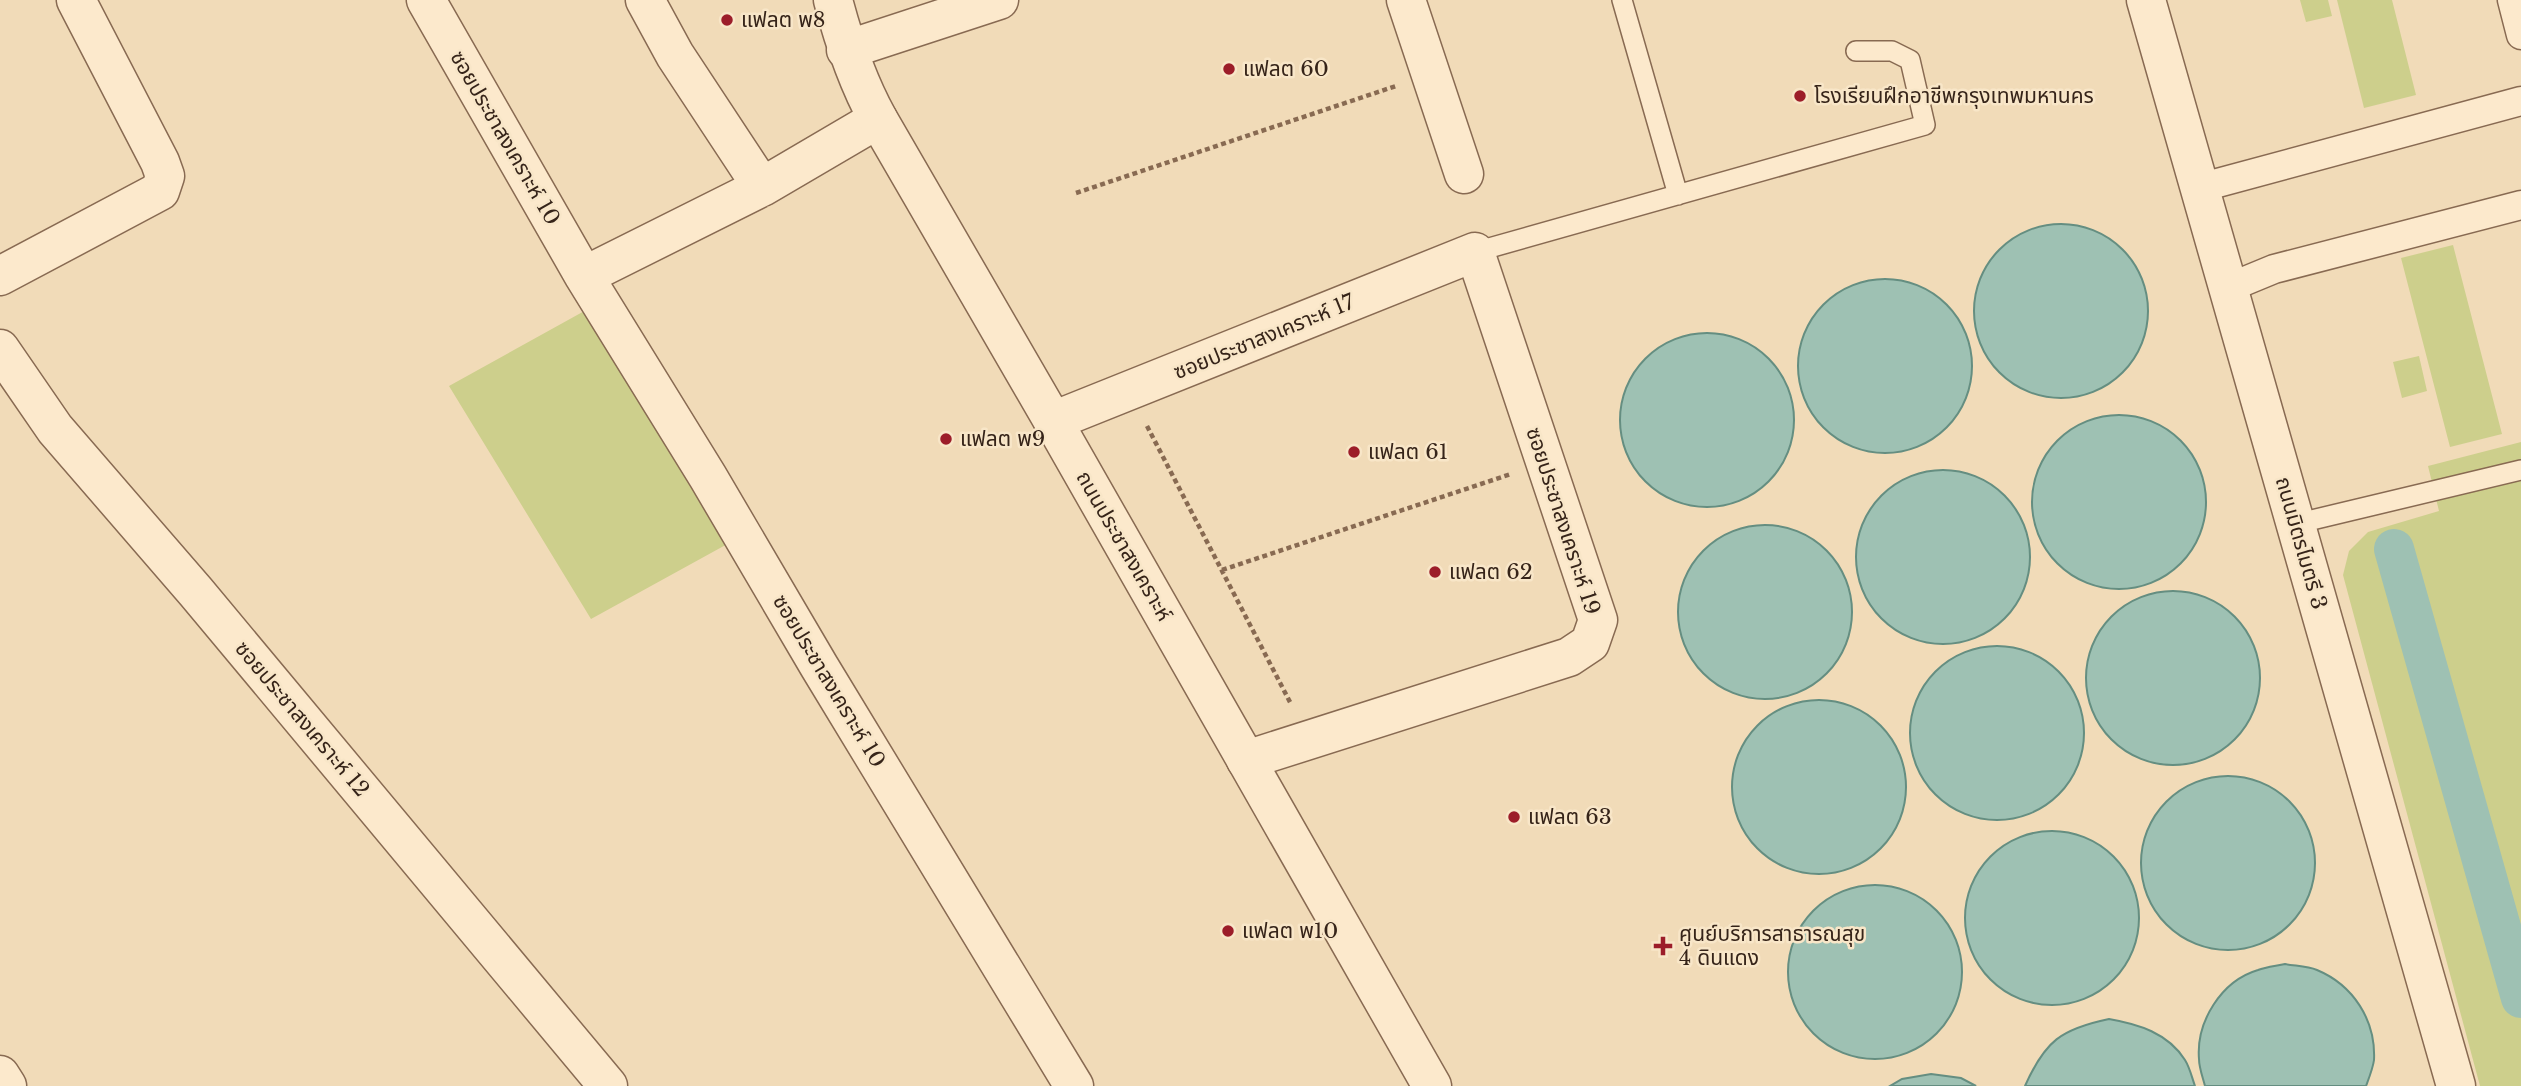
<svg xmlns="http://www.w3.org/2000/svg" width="2521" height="1086" font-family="'Libre Baskerville','Noto Sans Thai',serif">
<rect width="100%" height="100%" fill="#f1dbb8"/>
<path fill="#cdcf8c" d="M2300,0H2328L2332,16L2306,22Z
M2337,0H2392L2416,95L2364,108Z
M2453,245L2502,434L2450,447L2401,258Z
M588,309L731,542L591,619L449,386Z
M2419,356L2427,391L2402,398L2393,362Z
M2521,442V1086H2480L2343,575L2349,551L2368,532L2439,511L2428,466Z"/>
<path fill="#9ec1b3" stroke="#658e81" stroke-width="2" d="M1974 311a87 87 0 1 1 174 0a87 87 0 1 1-174 0Z
M1798 366a87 87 0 1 1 174 0a87 87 0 1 1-174 0Z
M1620 420a87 87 0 1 1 174 0a87 87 0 1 1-174 0Z
M2032 502a87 87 0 1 1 174 0a87 87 0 1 1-174 0Z
M1856 557a87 87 0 1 1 174 0a87 87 0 1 1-174 0Z
M1678 612a87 87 0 1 1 174 0a87 87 0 1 1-174 0Z
M2086 678a87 87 0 1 1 174 0a87 87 0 1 1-174 0Z
M1910 733a87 87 0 1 1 174 0a87 87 0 1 1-174 0Z
M1732 787a87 87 0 1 1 174 0a87 87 0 1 1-174 0Z
M2141 863a87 87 0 1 1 174 0a87 87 0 1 1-174 0Z
M1965 918a87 87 0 1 1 174 0a87 87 0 1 1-174 0Z
M1788 972a87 87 0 1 1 174 0a87 87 0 1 1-174 0Z
M2285,964C2295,966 2307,966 2317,970C2353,985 2376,1020 2374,1060C2373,1068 2369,1078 2366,1086H2205C2203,1078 2199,1068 2199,1059C2196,1022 2221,981 2258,970C2266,967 2276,966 2285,964Z
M2109,1019C2138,1024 2168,1033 2185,1060C2190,1068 2192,1078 2195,1086H2025C2045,1041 2061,1029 2109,1019Z
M1931,1074L1961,1078L1976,1086H1890L1902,1079Z"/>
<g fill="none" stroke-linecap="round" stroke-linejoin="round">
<path stroke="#9ec1b3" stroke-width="40" d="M2394,549L2521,998"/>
<defs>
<path id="service" d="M1622,0L1678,195
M1475,252L1925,125L1910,60L1892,51H1856
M2295,524L2521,470"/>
<path id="pedestrian" d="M2512,0L2521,35
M2199,188L2521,101
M2228,288L2274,269L2521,205"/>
<path id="minor" d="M426,0L584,276L708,477L819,666L1074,1086
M645,0L675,55L762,187
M1406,0L1464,174
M2146,0L2456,1086
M846,50L999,0
M0,276L160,191L165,176L160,162L76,0
M584,276L762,187L878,119
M0,349L55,429L196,592L608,1086
M1053,421L1475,252L1598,620L1590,643L1569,657L1246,760
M0,1075L7,1086"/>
<path id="tertiary" d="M833,0C844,42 857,81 878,119L1053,421L1432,1086"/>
</defs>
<use href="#service" stroke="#886a52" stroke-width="22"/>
<use href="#pedestrian" stroke="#886a52" stroke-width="31"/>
<use href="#minor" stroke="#886a52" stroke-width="41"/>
<use href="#tertiary" stroke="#886a52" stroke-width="41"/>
<path stroke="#886a52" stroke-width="4.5" stroke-dasharray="5 3.5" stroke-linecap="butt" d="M1076,193L1396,86
M1147,426L1291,704
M1222,570L1511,474"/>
<use href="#service" stroke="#fce9cc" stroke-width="19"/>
<use href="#pedestrian" stroke="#fce9cc" stroke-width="28"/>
<use href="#minor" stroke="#fce9cc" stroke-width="38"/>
<use href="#tertiary" stroke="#fce9cc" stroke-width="38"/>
</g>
<g fill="#9c1d29" stroke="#f8e6c8" stroke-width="2.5">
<circle cx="727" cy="20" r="7"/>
<circle cx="1229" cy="69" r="7"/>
<circle cx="1800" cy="96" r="7"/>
<circle cx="946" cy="439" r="7"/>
<circle cx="1354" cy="452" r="7"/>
<circle cx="1435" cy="572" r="7"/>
<circle cx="1514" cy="817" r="7"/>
<circle cx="1228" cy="931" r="7"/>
<path d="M1659.5 935.5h7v7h7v7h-7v7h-7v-7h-7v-7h7z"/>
</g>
<g text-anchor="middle" stroke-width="5" stroke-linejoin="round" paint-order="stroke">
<g font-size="21" fill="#362419" stroke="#f8e6c8" text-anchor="start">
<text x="741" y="27">แฟลต พ8</text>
<text x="1243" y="76">แฟลต 60</text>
<text x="1814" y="103">โรงเรียนฝึกอาชีพกรุงเทพมหานคร</text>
<text x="960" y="446">แฟลต พ9</text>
<text x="1368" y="459">แฟลต 61</text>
<text x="1449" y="579">แฟลต 62</text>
<text x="1528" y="824">แฟลต 63</text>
<text x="1242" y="938">แฟลต พ10</text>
<text x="1679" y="941">ศูนย์บริการสาธารณสุข<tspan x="1679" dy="24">4 ดินแดง</tspan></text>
</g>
<g font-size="21" fill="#362419" stroke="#f8e6c8">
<text transform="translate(505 138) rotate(60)" y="7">ซอยประชาสงเคราะห์ 10</text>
<text transform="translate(1264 337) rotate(-22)" y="7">ซอยประชาสงเคราะห์ 17</text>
<text transform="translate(1563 521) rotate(72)" y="7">ซอยประชาสงเคราะห์ 19</text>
<text transform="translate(2301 543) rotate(74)" y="7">ถนนมิตรไมตรี 3</text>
<text transform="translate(1124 546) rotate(60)" y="7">ถนนประชาสงเคราะห์</text>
<text transform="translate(829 681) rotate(59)" y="7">ซอยประชาสงเคราะห์ 10</text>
<text transform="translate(302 719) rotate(50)" y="7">ซอยประชาสงเคราะห์ 12</text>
</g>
</g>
</svg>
